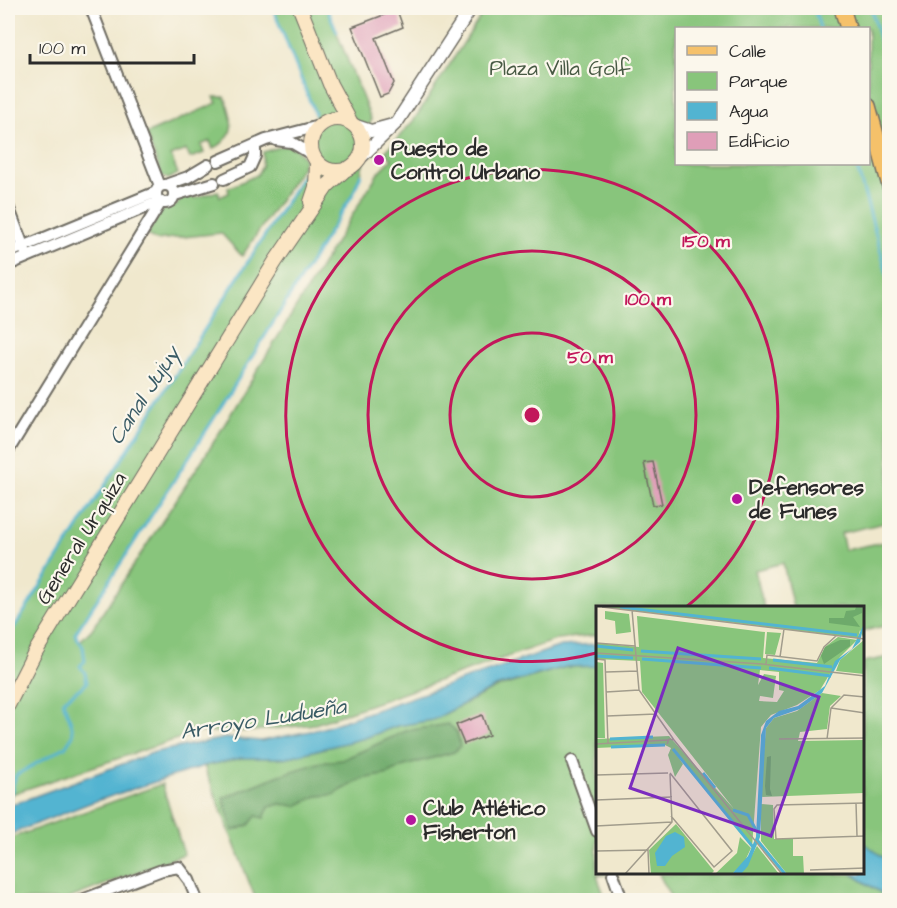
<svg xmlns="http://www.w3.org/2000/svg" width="897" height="908" font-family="'Architects Daughter',sans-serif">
<rect width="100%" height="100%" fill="#fbf7ec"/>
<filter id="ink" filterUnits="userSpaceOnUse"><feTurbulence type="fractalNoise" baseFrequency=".0167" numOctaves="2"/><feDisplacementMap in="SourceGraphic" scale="12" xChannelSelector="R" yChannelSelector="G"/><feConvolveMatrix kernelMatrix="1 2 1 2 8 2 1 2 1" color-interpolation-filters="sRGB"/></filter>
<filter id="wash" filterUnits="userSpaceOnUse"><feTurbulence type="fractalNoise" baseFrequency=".008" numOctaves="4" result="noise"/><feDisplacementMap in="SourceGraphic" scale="24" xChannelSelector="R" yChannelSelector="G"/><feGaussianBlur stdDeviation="1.35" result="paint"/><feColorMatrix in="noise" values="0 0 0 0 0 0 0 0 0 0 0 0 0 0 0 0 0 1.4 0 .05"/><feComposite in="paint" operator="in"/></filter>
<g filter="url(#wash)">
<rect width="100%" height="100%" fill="#f0e8cd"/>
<path fill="#88c57b" stroke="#5a7853" stroke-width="1.5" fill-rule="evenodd" d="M273,8H327L371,119L361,174L353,194L211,423L75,634L80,641L92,629L210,448L378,173L392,159L385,152L414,120L486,8H889V522L841,533L845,550L889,541V625L863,631L862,608H793L783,563L755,570L764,608H597V635L558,639L315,724L253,731L198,732L11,794L8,803V637L306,171L315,114ZM676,28H868V164H676Z
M214,97H225C233,119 238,136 213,149L210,141L201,145L204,153L190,158L186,150L171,156L178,174L168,179L162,176L146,134L217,103Z
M286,145L295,148L304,158L303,166L242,256L221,233L156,240L147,235L161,211L177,205L182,196L196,198L218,191L220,197L229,193L228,188L257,175L262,166L263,152Z
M889,657H890L889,862L862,842L863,662Z
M597,666V874H608L597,876L606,900H256L204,766L241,758H285L365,738L397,726L433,720L495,688L566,667Z
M162,784L184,854L65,900H8V839Z
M659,874H852L889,898V900H672Z"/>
<path fill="#6eaa6b" stroke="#4c6a4b" stroke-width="1.5" d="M448,724L457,732L460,746L454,752L401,767L389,774L362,779L333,795L317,796L296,806L280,804L269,807L264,818L256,816L249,825L233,831L223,798L277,776L321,762L342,760L406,731Z"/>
<path fill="#52b4d1" stroke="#3e707e" stroke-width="1.5" d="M597,644V666L566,667L495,687L433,720L397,726L365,738L285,758H241L204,766L90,803L8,835V806L155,752L225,738L261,741L320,729L561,646Z
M863,842L889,862V898L852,874H862Z"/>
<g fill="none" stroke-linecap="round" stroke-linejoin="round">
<path stroke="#52b4d1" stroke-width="3" d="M273,8L315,114
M327,8L337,32
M814,8L820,28
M871,8L890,78
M856,164L890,284
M8,637L306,171
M8,803L16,775L65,747L73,735C73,722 67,714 63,701L87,683L85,673L80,666L85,661L83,647L75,634L211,423L353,194L361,174"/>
</g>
<g id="blocks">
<path fill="#df9eb8" d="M397,10L403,27L376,38L394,83L388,94L380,97L352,27Z
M653,462L662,504L653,505L644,463Z
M482,715L489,735L464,744L456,725Z"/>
</g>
</g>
<g filter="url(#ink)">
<use href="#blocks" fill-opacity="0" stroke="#706d64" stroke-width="1.5"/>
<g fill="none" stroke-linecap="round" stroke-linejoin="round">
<defs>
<path id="minor" d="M91,8L160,186
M276,140L291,142L313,155
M218,161L266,140L319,126
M224,179L250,167L255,156V145
M168,184L188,177L208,165
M156 194a9 9 0 1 1 18 0a9 9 0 1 1-18 0Z
M175,195L214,183
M8,206L25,251
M8,253L156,192
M8,265L160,201
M8,451L161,202
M572,761L597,831
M613,874L622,900
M82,900L162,870L179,867L189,880L197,900"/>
<path id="tertiary" d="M356,126L371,131L393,125
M359,159L397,122L471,8"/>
<path id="secondary" d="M300,8L330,84L351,123
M311 145a26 26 0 1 1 52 0a26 26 0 1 1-52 0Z
M311,202L316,187L317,162
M8,705L34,654L275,262L327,186L346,169"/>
<path id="primary" d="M842,8L848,28
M868,106L890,186"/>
</defs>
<use href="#minor" stroke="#706d64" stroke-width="14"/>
<use href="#tertiary" stroke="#706d64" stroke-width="15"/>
<use href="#secondary" stroke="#706d64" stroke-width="16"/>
<use href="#primary" stroke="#706d64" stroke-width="18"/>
<use href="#minor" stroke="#fff" stroke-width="10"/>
<use href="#tertiary" stroke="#fff" stroke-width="12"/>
<use href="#secondary" stroke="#fbe6c4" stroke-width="14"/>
<use href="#primary" stroke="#f5c16b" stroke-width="15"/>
</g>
</g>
<g fill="none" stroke="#c2185b" stroke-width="3">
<circle cx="532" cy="415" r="82"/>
<circle cx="532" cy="415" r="164"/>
<path d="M596 653A246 246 0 1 1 685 608"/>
</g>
<g fill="#b5179e" stroke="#fbf7ec" stroke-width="2">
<circle cx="379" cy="160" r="6"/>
<circle cx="737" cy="499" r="6"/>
<circle cx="411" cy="820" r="6"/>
</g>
<g text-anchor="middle" stroke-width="4.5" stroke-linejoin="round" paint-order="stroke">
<g font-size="21" fill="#475943" stroke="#fbf7ec">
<text x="560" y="75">Plaza Villa Golf</text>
</g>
<g font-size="21" font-weight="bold" fill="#2b2b2b" stroke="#fbf7ec" text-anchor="start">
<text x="391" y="155">Puesto de<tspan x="391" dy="24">Control Urbano</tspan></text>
<text x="749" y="494">Defensores<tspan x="749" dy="24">de Funes</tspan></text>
<text x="423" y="815">Club Atlético<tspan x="423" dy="24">Fisherton</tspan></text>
</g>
<g font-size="21" fill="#2b2b2b" stroke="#fbf7ec">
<text transform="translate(81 538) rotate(-58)" y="7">General Urquiza</text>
</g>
<g font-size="22" font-style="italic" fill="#395b65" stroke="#fbf7ec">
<text transform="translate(143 395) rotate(-57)" y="8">Canal Jujuy</text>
<text transform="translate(263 718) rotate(-9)" y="8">Arroyo Ludueña</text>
</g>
</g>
<g transform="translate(596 606)">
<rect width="268" height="268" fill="#f0e8cd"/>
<path d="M6,1H268V33L264,24L262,32ZM9,5L33,8L35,26L20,28L19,15L9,13ZM41,10L169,26L167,52L221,57L229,41L242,31L261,34L244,51L224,84L201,99L175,109L165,121L156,241L77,143L87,158L79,171L72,149L75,142L69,139L0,142V133L73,130L138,203L46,86L44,55L0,53V37L43,41ZM164,64L183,66V84L188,85L181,96L163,95L164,90L177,92L180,70L168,68L162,79ZM171,26L185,27L179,49L169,48ZM268,34V68L240,65L244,54ZM0,56L7,57L9,132H0ZM226,87L245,90L234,100L231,123L204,126L202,135L268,134V187L164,191L170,122L178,112L201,105ZM165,198L177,199L178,233H197V250H207L208,268H191L165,235ZM80,218L118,265L115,268H55L53,244ZM144,231L155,242L148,257L136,268H119L141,247ZM161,240L183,268H145Z" fill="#88c57b" fill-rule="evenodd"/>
<path d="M260,1H266V7L257,11L264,21L233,17V12H248L250,5L259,4ZM244,34H254V40L228,58L225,50L229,41ZM175,150L174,183L176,190L170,189L169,180L171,151Z" fill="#6eaa6b"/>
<path d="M268,18L264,36L244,54L226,87L204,103L178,112L170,122L164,231L152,260L145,268H136L152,250L160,231L165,129L170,115L183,105L202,100L229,80L239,55L256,43ZM79,226L88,231L89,241L76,250L69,260H61L59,247L70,230Z" fill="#52b4d1"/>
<path fill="none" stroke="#52b4d1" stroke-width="3" d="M24,1L261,29M0,40L37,44M45,45L165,53M0,50L37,52M46,53L165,62M177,54L236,61M173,62L235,70M14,133L57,131M15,141L69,139M77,143L157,241M107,167L119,182M137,204L152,209L160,224M161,234L189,268"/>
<path fill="none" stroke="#a19c8c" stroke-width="1.5" d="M6,1L269,33M36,4L43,84L78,134M0,37L39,40M0,47L166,58L269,70M184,51L188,23M0,53L9,54L12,137M170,58L171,49L221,55L228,41L241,29M10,66L42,65M10,86L43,84M235,102L269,107M11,110L60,108M183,133L269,132M231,133L235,102L248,89L269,91M0,138L72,134M71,138L73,133L78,134L186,268M74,167L136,245L118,261L75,210M0,169L72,167M0,194L76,191M260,197L261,230M269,197L181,199L178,203L180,233L269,230M0,220L76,216M0,245L52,244L53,268M214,264L269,262M29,268L76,216L74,168"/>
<path fill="#7b2cbf" fill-opacity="0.15" stroke="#7b2cbf" stroke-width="3" d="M82,42L223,91L175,230L34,182Z"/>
<rect width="268" height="268" fill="none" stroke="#2b2b2b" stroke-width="3"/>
</g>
<circle cx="532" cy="415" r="9" fill="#c2185b" stroke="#fbf7ec" stroke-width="3"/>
<g font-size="18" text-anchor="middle" font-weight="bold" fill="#c2185b" stroke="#fbf7ec" stroke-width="4.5" stroke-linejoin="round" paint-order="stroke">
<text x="706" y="247">150 m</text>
<text x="648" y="305">100 m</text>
<text x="590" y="363">50 m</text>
</g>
<rect width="897" height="908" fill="none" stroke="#fbf7ec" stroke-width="30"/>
<rect x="675" y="27" width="195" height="138" fill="#fbf7ec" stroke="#a8a59f" stroke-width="1.5"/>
<rect x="687" y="46" width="30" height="9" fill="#f5c16b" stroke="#a8a59f" stroke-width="1.5"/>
<text x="729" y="57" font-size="18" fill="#2b2b2b">Calle</text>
<rect x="687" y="72" width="30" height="18" fill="#88c57b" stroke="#a8a59f" stroke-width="1.5"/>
<text x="729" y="87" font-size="18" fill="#2b2b2b">Parque</text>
<rect x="687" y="102" width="30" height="18" fill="#52b4d1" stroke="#a8a59f" stroke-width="1.5"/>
<text x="729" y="117" font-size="18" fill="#2b2b2b">Agua</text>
<rect x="687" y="132" width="30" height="18" fill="#df9eb8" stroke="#a8a59f" stroke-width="1.5"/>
<text x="729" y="147" font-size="18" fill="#2b2b2b">Edificio</text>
<path d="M30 54v9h164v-9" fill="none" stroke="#2b2b2b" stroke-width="3"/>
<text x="39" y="54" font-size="18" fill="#2b2b2b" stroke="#fbf7ec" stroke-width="4.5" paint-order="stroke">100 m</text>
</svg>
